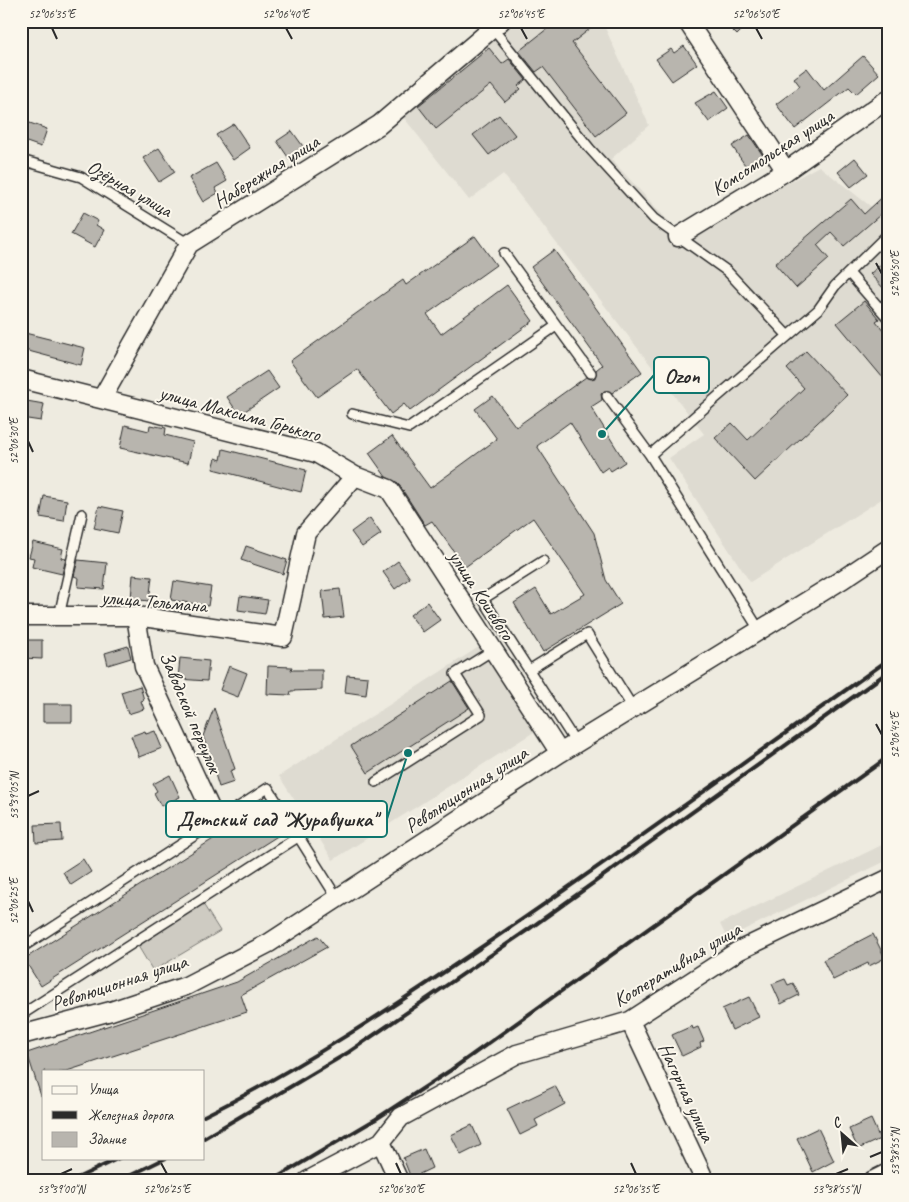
<svg xmlns="http://www.w3.org/2000/svg" width="909" height="1202" font-family="Caveat,sans-serif">
<rect width="100%" height="100%" fill="#eeebe0"/>
<filter id="ink" filterUnits="userSpaceOnUse"><feTurbulence type="fractalNoise" baseFrequency=".02" numOctaves="2"/><feDisplacementMap in="SourceGraphic" scale="10" xChannelSelector="R" yChannelSelector="G"/><feConvolveMatrix kernelMatrix="1 2 1 2 8 2 1 2 1" color-interpolation-filters="sRGB"/></filter>
<g filter="url(#ink)">
<path fill="#dedbd1" d="M512,21H602L649,125L611,159L670,223L689,237L819,166L888,220V439L880,445L888,456V495L750,582L669,458L704,434L503,174L469,200L401,114Z
M482,645L537,730L333,860L279,776Z
M888,842V860L727,938L720,924Z"/>
<path fill="#cecbc2" stroke="#7c7b76" d="M203,904L220,931L153,971L138,946Z"/>
<path fill="#b8b5ae" stroke="#2b2b2b" d="M557,21H600L572,43L626,113L596,136L543,67L536,72L519,51Z
M723,21H751L737,35Z
M684,46L697,64L672,81L656,59L671,49L674,53Z
M489,48L502,64L509,59L526,80L518,86L521,89L505,102L491,85L436,129L418,106Z
M863,56L879,74L856,94L849,87L795,129L776,104L800,86L794,78L807,68L824,90Z
M716,91L728,108L709,122L695,103Z
M499,115L515,135L489,155L473,135Z
M24,121L47,129L41,147L21,140Z
M234,124L250,148L233,160L216,135Z
M292,131L305,149L290,160L277,141Z
M749,135L764,157L747,168L732,146Z
M159,148L175,172L159,182L143,158Z
M855,158L868,174L851,187L838,172Z
M216,163L227,181L215,188L218,193L203,202L189,178Z
M888,192V208L844,246L831,232L817,245L829,259L796,288L775,264L851,199L864,214Z
M83,213L98,221L96,225L104,230L95,247L71,234Z
M475,236L496,265L427,314L441,334L507,285L533,321L410,411L404,404L391,414L357,369L317,397L290,361L403,280L406,285Z
M554,250L642,372L612,393L604,391L601,394L602,400L591,407L625,462L611,471L608,467L601,472L570,422L537,446L594,533L606,580L621,604L543,652L514,603L536,589L551,614L585,594L533,518L465,567L432,521L425,525L398,483L386,477L369,453L392,436L430,488L497,439L475,409L493,396L516,427L586,377L591,379L595,378L596,370L602,365L531,267Z
M888,258V293L870,274Z
M864,301L879,319L876,321L888,336V384L837,323Z
M21,332L85,348L81,365L21,349Z
M806,351L847,395L755,481L715,438L732,423L748,440L804,388L787,369Z
M267,371L279,388L239,415L227,397Z
M21,400L44,404L41,421L21,418Z
M125,425L149,431L150,425L166,428L165,435L193,442L188,463L120,448Z
M223,449L306,470L301,492L213,469L216,458L221,460Z
M44,496L67,500L64,521L40,517Z
M99,506L123,511L118,533L94,528Z
M370,518L381,534L362,547L351,532Z
M33,542L63,549L61,558L66,559L62,574L32,567L34,558L29,557Z
M246,546L287,560L283,574L241,560Z
M78,560L107,563L104,589L78,587L79,578L74,576Z
M398,561L410,578L395,589L383,572Z
M133,575L152,577L149,601L131,599Z
M174,581L211,587L208,606L171,600Z
M340,589L344,617L325,619L322,591Z
M240,596L268,600L265,614L238,610Z
M427,602L440,620L423,632L410,615Z
M21,640H42V659L21,658Z
M128,646L131,658L108,665L105,653Z
M180,658L209,661L207,681L178,679Z
M229,666L247,673L238,697L220,690Z
M268,666L292,667L291,670H322V690L291,691L290,695L267,694Z
M347,675L368,677L366,695L345,692Z
M452,681L469,708L368,773L351,746Z
M140,686L144,700L141,701L144,709L128,714L121,692Z
M43,704H72V722H43Z
M214,708L235,769L230,771L234,782L219,787L203,736Z
M145,731L146,734L155,731L162,748L139,757L131,736Z
M170,775L180,797L161,806L154,793L157,791L153,784Z
M270,803L287,830L41,986L24,959Z
M61,824L62,841L36,843L35,825Z
M83,859L91,872L71,885L63,872Z
M873,934L885,958L869,966L868,963L833,980L823,960Z
M318,936L327,947L241,995L247,1012L67,1071H44V1095L41,1096L27,1053L237,982Z
M785,979L788,985L793,983L799,995L781,1004L772,984Z
M749,997L759,1017L732,1030L722,1009Z
M692,1026L693,1029L698,1027L704,1041L700,1043L701,1047L682,1056L672,1035Z
M555,1086L565,1104L535,1120L538,1126L520,1135L507,1109Z
M871,1119L880,1139L858,1149L849,1129Z
M472,1125L481,1145L461,1155L451,1135Z
M818,1128L834,1161L813,1172L797,1138Z
M424,1149L432,1168L411,1178L403,1158Z"/>
<g fill="none" stroke-linecap="round" stroke-linejoin="round">
<defs>
<path id="lane" d="M493,29L590,149L654,219L727,271L788,336
M21,160L81,177L189,244
M504,253L591,373
M849,273L888,318
M880,309L888,302
M607,396L650,455
M352,414L409,428L556,326
M543,561L483,599L576,743
M59,616L82,514
M760,631L650,455L818,310L835,286L885,237L888,238
M529,670L587,634L633,708
M376,782L481,715L455,674L493,650
M21,948L268,788L337,898
M21,1015L298,837"/>
<path id="street" d="M687,21L786,171
M678,237L786,171L888,99
M21,379L316,453L355,476L389,489L560,753
M102,398L189,244L379,125L501,21
M21,616H136L283,637L306,533L355,476
M136,616L144,666L216,821
M630,1021L705,1181
M21,1035L111,1011L186,986L269,943L560,753L843,579L888,549
M381,1142L399,1181
M307,1181L381,1142L401,1117L517,1054L630,1021L738,951L888,879
M872,1181L888,1173"/>
</defs>
<use href="#lane" stroke="#2b2b2b" stroke-width="12"/>
<use href="#street" stroke="#2b2b2b" stroke-width="21"/>
<use href="#lane" stroke="#fbf7ec" stroke-width="9"/>
<use href="#street" stroke="#fbf7ec" stroke-width="18"/>
<path stroke="#2b2b2b" stroke-width="4" d="M204,1116C303,1067 394,1006 486,944C622,852 754,755 888,660
M204,1138L349,1052L529,929L888,672
M71,1181L119,1158
M119,1181L166,1158
M271,1181L376,1119L451,1070L888,757"/>
</g>
</g>
<path fill="none" stroke="#2b2b2b" stroke-width="2" d="M52,28L57,39M286,28L292,39M521,28L527,39M756,28L762,39M876,263L882,274M28,441L33,452M876,724L882,735M28,796L39,791M28,901L33,912M870,1157L882,1152M161,1163L167,1174M396,1163L401,1174M631,1163L636,1174M61,1174L72,1169M836,1174L848,1169"/>
<g text-anchor="middle" stroke-width="4" stroke-linejoin="round" paint-order="stroke">
<g font-size="20" fill="#2b2b2b" stroke="#fbf7ec">
<text transform="translate(772 152) rotate(-33)" y="7">Комсомольская улица</text>
<text transform="translate(266 171) rotate(-32)" y="7">Набережная улица</text>
<text transform="translate(130 188) rotate(30)" y="7">Озёрная улица</text>
<text transform="translate(240 413) rotate(15)" y="7">улица Максима Горького</text>
<text transform="translate(482 595) rotate(57)" y="7">улица Кошевого</text>
<text transform="translate(154 601) rotate(5)" y="7">улица Тельмана</text>
<text transform="translate(191 712) rotate(67)" y="7">Заводской переулок</text>
<text transform="translate(466 789) rotate(-33)" y="7">Революционная улица</text>
<text transform="translate(677 964) rotate(-31)" y="7">Кооперативная улица</text>
<text transform="translate(119 982) rotate(-18)" y="7">Революционная улица</text>
<text transform="translate(687 1092) rotate(65)" y="7">Нагорная улица</text>
</g>
</g>
<path fill="none" stroke="#0f766e" stroke-width="2" d="M602 434L654 375M408 753L387 819"/>
<g fill="#0f766e" stroke="#fbf7ec" stroke-width="2">
<circle cx="602" cy="434" r="5"/>
<circle cx="408" cy="753" r="5"/>
</g>
<g fill="#fbf7ec" stroke="#0f766e" stroke-width="2">
<rect x="654" y="357" width="55" height="36" rx="5"/>
<rect x="166" y="801" width="221" height="36" rx="5"/>
</g>
<g font-size="21" text-anchor="middle" font-weight="bold" fill="#2b2b2b">
<text x="682" y="383">Ozon</text>
<text x="277" y="826">Детский сад "Журавушка"</text>
</g>
<rect width="909" height="1202" fill="none" stroke="#fbf7ec" stroke-width="55"/>
<rect x="42" y="1070" width="162" height="90" fill="#fbf7ec" stroke="#a8a59f"/>
<rect x="52" y="1086" width="25" height="8" fill="#fbf7ec" stroke="#a8a59f"/>
<text x="88" y="1094" font-size="15" fill="#2b2b2b">Улица</text>
<rect x="52" y="1111" width="25" height="8" fill="#2b2b2b" stroke="#a8a59f"/>
<text x="88" y="1120" font-size="15" fill="#2b2b2b">Железная дорога</text>
<rect x="52" y="1132" width="25" height="15" fill="#b8b5ae" stroke="#a8a59f"/>
<text x="88" y="1144" font-size="15" fill="#2b2b2b">Здание</text>
<g transform="translate(842 1134) rotate(333)" stroke="#fbf7ec" stroke-width="4" paint-order="stroke">
<path d="M0-4L9 19L0 12L-9 19Z" fill="#2b2b2b"/>
<text y="-8" font-size="14" font-weight="bold" text-anchor="middle" fill="#2b2b2b">С</text>
</g>
<rect x="28" y="28" width="854" height="1146" fill="none" stroke="#2b2b2b" stroke-width="2"/>
<g font-size="12" text-anchor="middle" fill="#2b2b2b">
<text x="52" y="18">52°06'35"E</text>
<text x="286" y="18">52°06'40"E</text>
<text x="521" y="18">52°06'45"E</text>
<text x="756" y="18">52°06'50"E</text>
<text transform="translate(895 274) rotate(-90)" y="4">52°06'50"E</text>
<text transform="translate(14 441) rotate(-90)" y="4">52°06'30"E</text>
<text transform="translate(895 735) rotate(-90)" y="4">52°06'45"E</text>
<text transform="translate(14 796) rotate(-90)" y="4">53°39'05"N</text>
<text transform="translate(14 901) rotate(-90)" y="4">52°06'25"E</text>
<text transform="translate(895 1152) rotate(-90)" y="4">53°38'55"N</text>
<text x="61" y="1193">53°39'00"N</text>
<text x="167" y="1193">52°06'25"E</text>
<text x="401" y="1193">52°06'30"E</text>
<text x="636" y="1193">52°06'35"E</text>
<text x="836" y="1193">53°38'55"N</text>
</g>
</svg>
